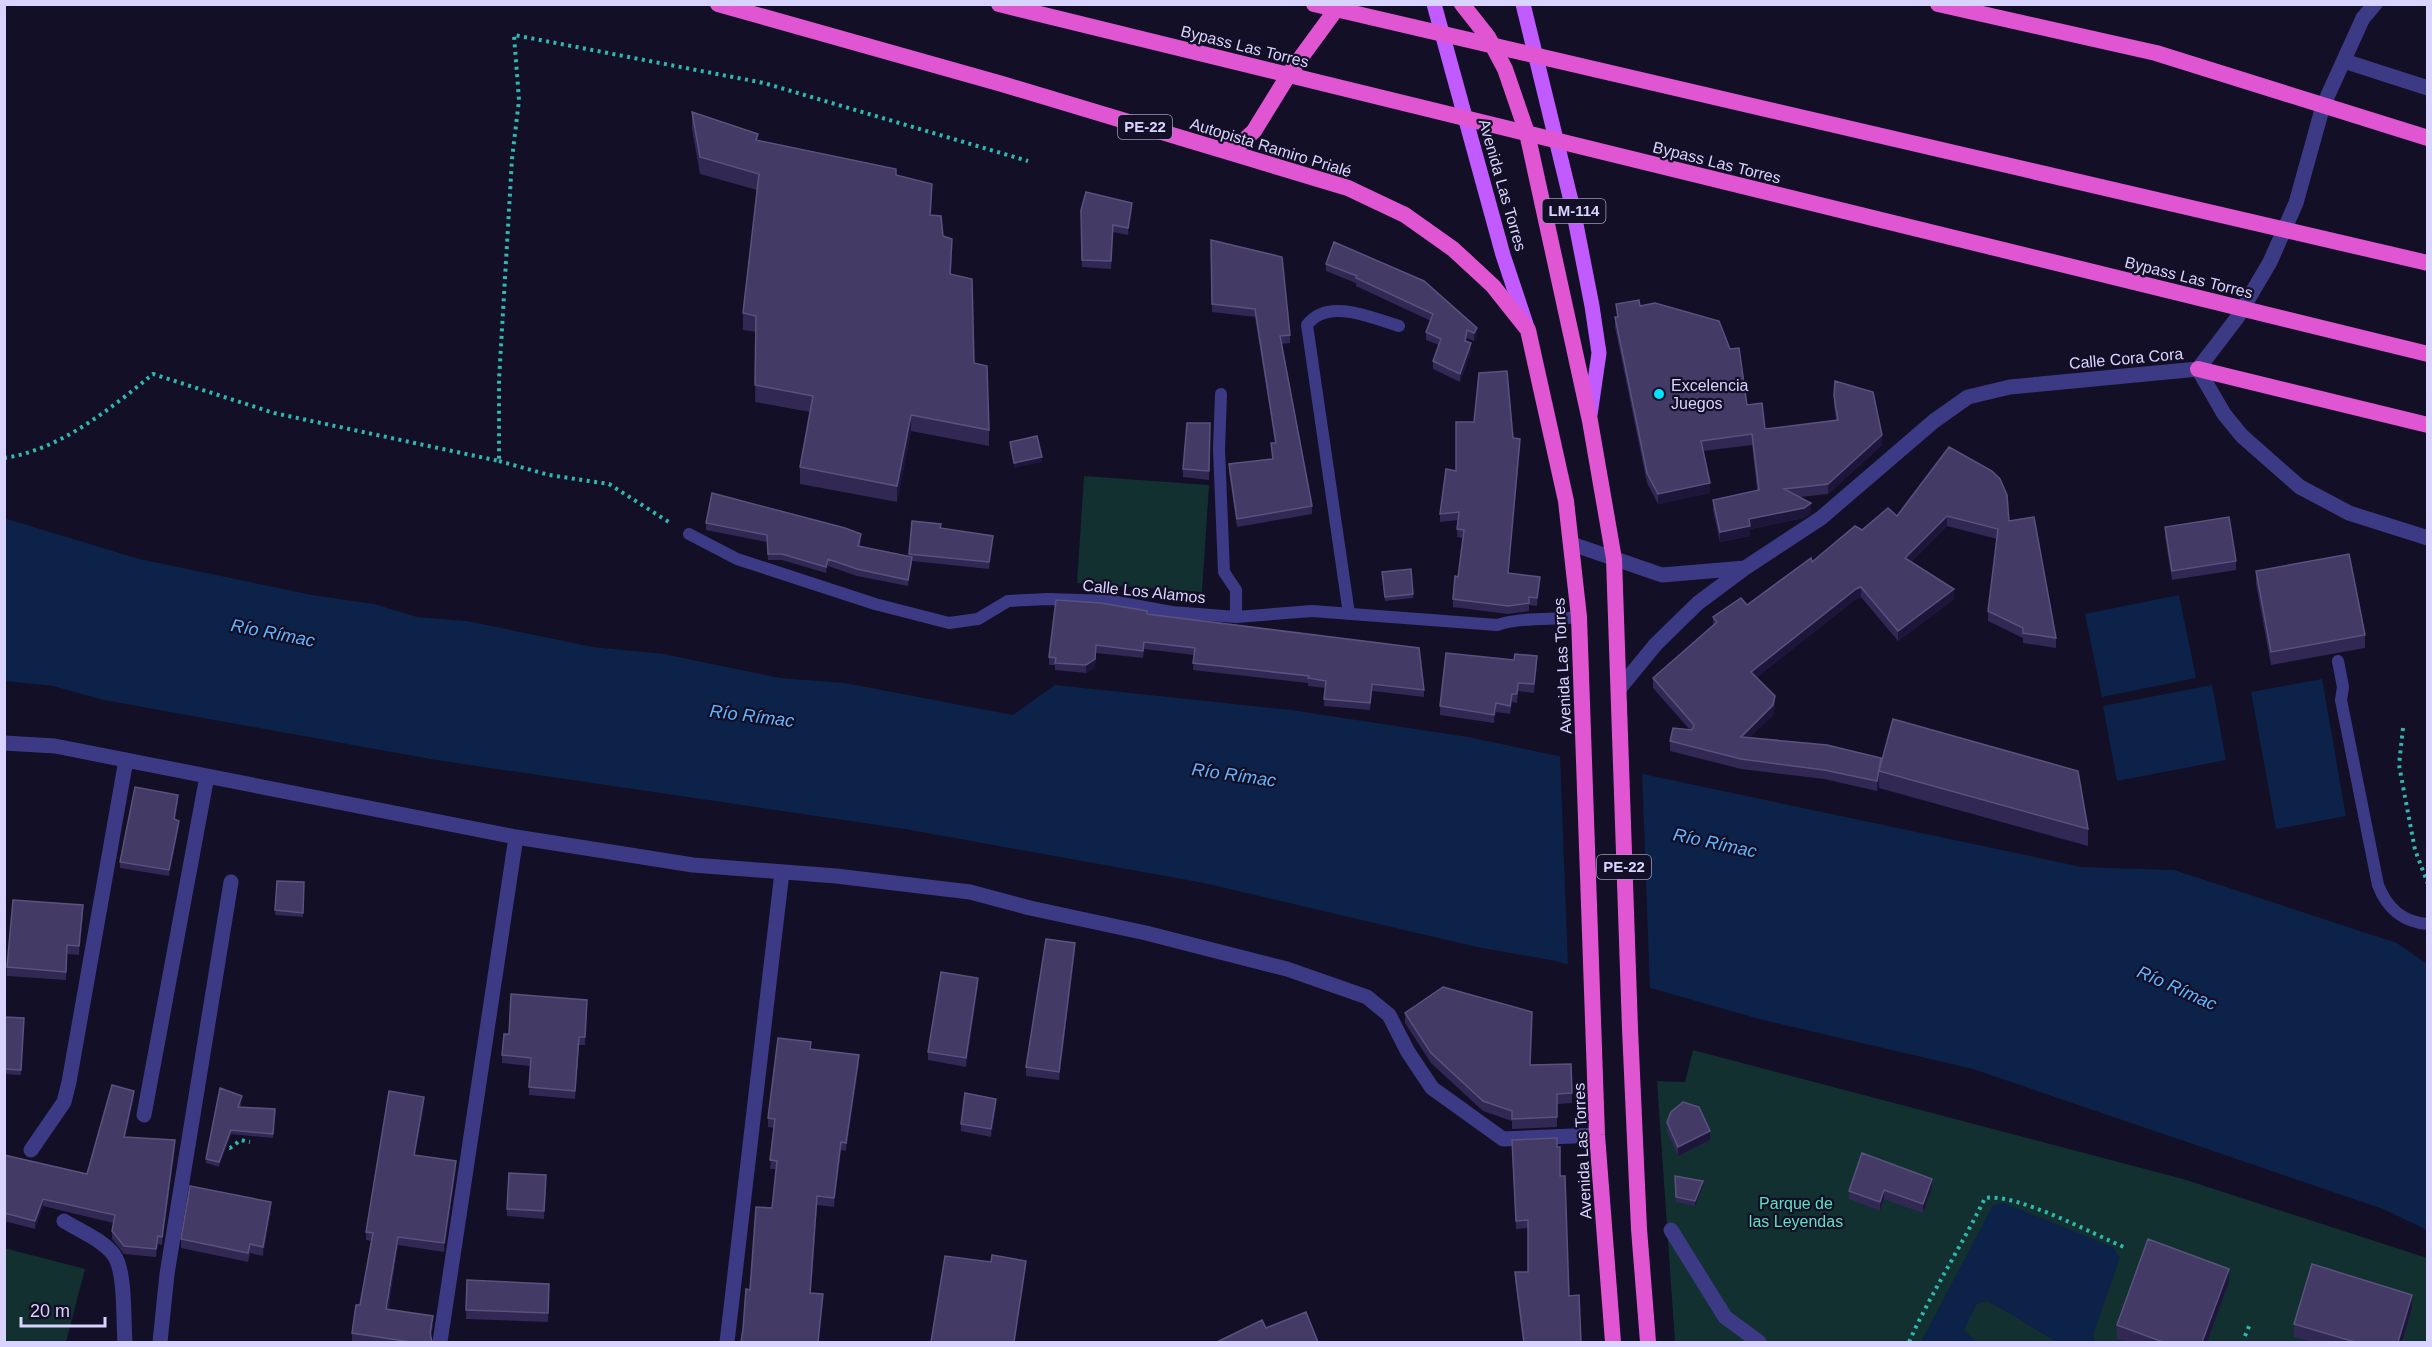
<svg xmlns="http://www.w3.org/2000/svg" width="2432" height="1347" font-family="Arial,sans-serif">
<rect width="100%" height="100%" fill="#130f26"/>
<path fill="#12302f" d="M1084,476L1209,485L1202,592L1077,583Z
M1693,1050L2183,1179L2427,1258V1342H1675L1657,1081L1685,1082Z
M4,1248L85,1269L66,1342H5Z"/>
<path fill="#0c2248" d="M4,518L139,559L312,595L374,604L417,617L467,621L593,647L664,654L780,678L845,683L1013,715L1055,685L1291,710L1468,737L2082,867L2174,870L2397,943L2427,964V1230L2383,1209L1973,1069L1759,1019L1556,961L1477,947L1204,883L905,829L436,760L104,700L53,686L5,681Z
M2179,595L2196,678L2102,697L2085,614Z
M2322,679L2346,816L2276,829L2251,692Z
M2212,685L2226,760L2117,781L2103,706Z
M2004,1203L2113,1247L2120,1258L2093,1335L2095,1342H2057L1988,1301L1977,1304L1964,1330L1976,1342H1921L1993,1205Z"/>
<path fill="#130f26" d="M1560,754L1642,771L1650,991L1568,968Z"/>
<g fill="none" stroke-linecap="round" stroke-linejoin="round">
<path stroke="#2fb8b0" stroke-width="4" stroke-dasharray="3 4.5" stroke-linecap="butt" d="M4,458C60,450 110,409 153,374L274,413L499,461V380L512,159L519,100L514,35L764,83L1028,161
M499,461L549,475L609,484L672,524
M2403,728L2399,765L2415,850L2428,884
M222,1147L230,1148L241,1140L250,1142
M2245,1336L2250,1324
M1909,1342C1931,1293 1961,1247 1985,1198C2017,1193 2093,1234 2126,1248"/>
<path stroke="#3d3a85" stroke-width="12" d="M1221,394L1219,449L1224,572L1236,590V617
M689,534L737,559L875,604L949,623L978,619L1008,601L1048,599L1111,601L1172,612L1236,617L1312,611L1497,625C1521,617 1551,620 1579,617
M1349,614L1307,325C1327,297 1373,318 1399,326
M2338,661L2343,687L2341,700L2378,885C2387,908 2402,922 2428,924"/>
<path stroke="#3d3a85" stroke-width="15" d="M1671,1230L1725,1317L1759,1342"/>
<path stroke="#3d3a85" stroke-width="15" d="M2344,61L2428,88
M2198,369L2224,414L2242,436L2300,487L2349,513L2428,538
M4,743L55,746L516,837L693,865L836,876L970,892L1030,908L1146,933L1287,969L1367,997L1389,1015L1408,1052L1432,1088L1503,1139L1597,1135
M144,1115L207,776
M31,1150L64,1102L69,1082L126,760
M64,1221C80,1231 103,1240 114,1255C126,1273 123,1320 125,1342
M160,1342L167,1274L231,882
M440,1342L516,837
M727,1342L782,872"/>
<path stroke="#3d3a85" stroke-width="15" d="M1572,544L1662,575L1745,568
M1619,689L1656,644L1698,603L1745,568L1821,518L1934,421L1968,397L2010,387L2198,369L2237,318L2270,262L2296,203L2323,106L2363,18L2375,4"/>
<path stroke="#c25bff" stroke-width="15" d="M1434,4L1503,255L1527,327
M1523,4L1573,209L1592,306L1599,353L1590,415"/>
<path stroke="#e055d1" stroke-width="16" d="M718,4L1002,84L1348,188L1405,215L1453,249L1493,286L1528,330L1566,501L1579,617L1597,1135L1613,1342
M1462,4L1488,37L1505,69L1527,133L1590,421L1614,559L1630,1029L1639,1229L1648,1342
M1938,4L2156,53L2428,138
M1223,148L1239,145L1254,131L1291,71L1340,4
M2198,369L2428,425"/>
<path stroke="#e055d1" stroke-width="16" d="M999,4L2428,354
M1314,4L2428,263"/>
</g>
<path fill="#312854" d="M692,112L758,140L896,176L932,200L931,215L952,256L951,274L974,363L989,430V446L911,431L897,502L800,484V467L810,412L755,402L756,332L743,330V313L757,190L700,174L692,129Z
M1081,210H1132L1128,235L1113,232L1111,269L1082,267Z
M1211,240L1290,335V343L1282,344L1312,506V514L1237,527L1229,472V464L1272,459L1271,443H1275L1255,317L1212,312Z
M1326,264L1424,281L1477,336L1474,341L1467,338L1466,341L1471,351L1460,382L1433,369V361L1439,345L1426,340V332L1431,321L1356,286V283L1326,271Z
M1616,304L1640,306L1747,405L1765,429L1836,420L1834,406V396L1882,445L1828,494L1800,497L1811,513L1804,518L1750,529V536L1720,542L1713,510V500L1757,490L1752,445L1703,451L1710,493L1658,504L1647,483L1615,327V317H1617Z
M1210,423L1209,480L1183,477V469Z
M1513,438L1520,447L1508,573L1540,585L1537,606L1529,605V611L1508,614L1453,607V599L1458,577L1463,538L1457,537L1458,520L1440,522V514L1456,471Z
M1949,447L2009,521L2056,638V648L2023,643V638L1988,621V611L1997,539L1947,526L1911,562L1954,599L1898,641L1861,597L1856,599L1756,678L1775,706L1773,715L1750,737L1827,745L2088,829V846L1879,788V782L1877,791L1824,779L1741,769L1670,751V741L1690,730L1653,688V678L1713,626V617L1747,605L1812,562L1862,530L1897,516Z
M912,521L993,543L989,569L912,561L908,586L857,576L828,566L826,573L782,560H768L767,542L706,530V523L861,540L860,546L909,556Z
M2165,527L2236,561V570L2172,580L2165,536Z
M2256,571L2365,635V648L2271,665L2256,584Z
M1382,572L1413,594V598L1385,601Z
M1147,614L1424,690V697L1372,691L1370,710L1324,706L1325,688L1308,686V683L1193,670L1194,655L1144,649L1143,658L1096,653L1095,667L1086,673L1055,670V665H1049V657Z
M1537,665L1534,693L1518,691L1517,703L1512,702L1510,714L1496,712L1494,723L1440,715V706Z
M178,801L175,820L179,826L169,876L120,868V862Z
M277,881L304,882L303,917L275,915Z
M83,914L79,955L67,954L66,980L7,976V967Z
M1075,951L1059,1080L1026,1076V1067Z
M978,986L966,1067L928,1060V1052Z
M587,1008L585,1045H579L575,1099L529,1095L530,1066L502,1063V1055L509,1034Z
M1405,1013L1530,1065L1571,1064L1572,1103L1557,1104V1127L1512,1129V1121L1483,1111L1431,1063L1405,1023Z
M4,1017L24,1018L21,1075L4,1074Z
M811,1049L859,1064L846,1151L841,1150L834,1207L817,1205L811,1293L823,1303L750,1290L772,1208L777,1169H770L774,1128L768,1127V1118Z
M134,1098L125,1138L175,1148L162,1245L158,1244L156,1257L124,1254L112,1239V1231L113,1223L43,1206L35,1229L4,1221V1155L87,1174Z
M242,1101L240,1108L275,1109L273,1138L231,1134L219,1167L206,1163V1159Z
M424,1105L415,1155L456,1169L444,1252L398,1245L388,1310L433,1325L431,1337L432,1342H352V1333L360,1305L371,1241L366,1240V1232Z
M996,1107L991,1137L961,1131V1124Z
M1667,1122L1710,1140L1678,1156L1667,1131Z
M1557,1147L1569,1296L1581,1342H1523L1515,1281V1272H1528V1228L1516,1229L1512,1148Z
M1675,1176L1703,1186L1695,1206L1676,1202Z
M546,1182L544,1219L507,1216V1209Z
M1932,1188L1923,1213L1884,1199L1880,1211L1849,1199V1191Z
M271,1211L263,1256L250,1253L248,1262L181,1248V1239Z
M467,1280L549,1284L548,1322L466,1319Z
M2229,1282L2207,1342H2127L2117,1339V1325Z
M2412,1308L2402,1342H2312L2294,1337V1324Z"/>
<path fill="#1d163a" d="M932,184V200L930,231V215Z
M1132,203V210L1128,235V228Z
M952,239V256L950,290V274Z
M1477,328V336L1474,341V333Z
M1471,343V351L1460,382V374Z
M911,415V431L897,502V486Z
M1882,435V445L1828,494V484Z
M1520,439V447L1508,581V573Z
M1042,457V462L1014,468V463Z
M1710,483V493L1658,504V494Z
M1811,503V513L1804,518L1750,529V536L1720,542V532L1749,519Z
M1947,516V526L1905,568V558Z
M993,536V543L989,569V562Z
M912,557V563L908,586V580Z
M828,559V566L826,573V567Z
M1540,577V585L1537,606V598Z
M1861,587V597L1856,599L1751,682V672L1856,589Z
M1954,589V599L1898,641V631Z
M1096,645L1095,667L1086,673V665Z
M1537,656V665L1534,693V684Z
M1775,696V706L1773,715L1741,746V737Z
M1496,703V712L1494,723V715Z
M1879,772V782L1877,791V781Z
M178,795V801L174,825V819Z
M179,821V826L169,876V870Z
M83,905V914L79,955V946Z
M1075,943V951L1059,1080V1072Z
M978,978V986L966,1067V1058Z
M859,1055V1064L846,1151V1143Z
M134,1091V1098L124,1145V1137Z
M424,1097V1105L414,1163V1155Z
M996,1099V1107L991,1137V1129Z
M231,1130V1134L219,1167V1162Z
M1710,1131V1140L1678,1156V1147Z
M175,1140V1148L162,1245V1237Z
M841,1142V1150L834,1207V1198Z
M456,1161V1169L444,1252V1243Z
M1932,1179V1188L1923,1213V1204Z
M1703,1181V1186L1695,1206V1201Z
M1884,1190V1199L1880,1211V1202Z
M817,1196V1205L810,1302V1293Z
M43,1199V1206L35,1229V1221Z
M271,1202V1211L263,1256V1247Z
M158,1236V1244L156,1257V1249Z
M398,1237V1245L386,1318V1309Z
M1026,1261V1271L1015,1342H1014Z
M2229,1269V1282L2207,1342H2202Z
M823,1294V1303L819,1342H818Z
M2412,1295V1308L2402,1342H2398Z"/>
<path fill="#433a66" stroke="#5a527e" stroke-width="1.5" d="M692,112L758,134L756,140L896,169V175L932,184L930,215L941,216L943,236L952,239L950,274L972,279L974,363L987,366L989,430L911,415L897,486L800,467L813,396L755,385L756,316L743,313L759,174L700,157Z
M1086,192L1132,203L1128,228L1113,225L1111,261L1082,260L1081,210Z
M1211,240L1282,257L1290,335L1280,336L1312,506L1237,519L1229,464L1273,459L1271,443H1276L1255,309L1212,304Z
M1334,242L1424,281L1477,328L1474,333L1467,330L1465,341L1471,343L1460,374L1433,361L1441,339L1426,332L1433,314L1356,278L1357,276L1326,264Z
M1639,300L1640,306L1655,303L1719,321L1730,349L1739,348L1747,405L1762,403L1765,429L1838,420L1834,396L1835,381L1873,392L1882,435L1828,484L1784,489L1811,503L1804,508L1749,519L1750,526L1720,532L1713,500L1759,490L1752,434L1701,441L1710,483L1658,494L1647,473L1615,317H1618L1616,304Z
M1507,371L1513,438L1520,439L1508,573L1540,577L1537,598L1529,597V603L1508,606L1453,599L1455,576L1458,577L1464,530L1457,529L1459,512L1440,514L1446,469L1456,471V422H1474L1479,373Z
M1187,423H1210L1209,471L1183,469Z
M1037,436L1042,457L1014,463L1010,442Z
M1949,447L1992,471L2000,479L2007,495L2009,521L2034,517L2056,638L2023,633V628L1988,611L1998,529L1947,516L1905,558L1954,589L1898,631L1861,587L1856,589L1751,672L1775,696L1773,705L1741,737L1827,745L1881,758L1877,781L1824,770L1741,759L1670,741L1673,728L1692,730L1694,725L1653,678L1717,622L1713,617L1741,598L1747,605L1811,558L1812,562L1855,526L1862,530L1888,508L1897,516Z
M712,493L845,528L861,534L858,546L912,557L908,580L857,569L828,559L826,567L782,554H768L767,535L706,523Z
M2229,517L2236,561L2172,571L2165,527Z
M912,521L941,524L940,528L993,536L989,562L909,554Z
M2349,554L2365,635L2271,652L2256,571Z
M1411,569L1413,594L1385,597L1382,572Z
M1056,600L1101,603L1147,611V614L1419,648L1424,690L1372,684L1370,703L1324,699L1326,681L1308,678L1309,676L1193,663L1195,648L1144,642L1143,651L1096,645L1095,659L1086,665L1055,663L1056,658L1049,657Z
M1446,653L1514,660L1515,654L1537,656L1534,684L1518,683L1517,694H1512L1510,706L1496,703L1494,715L1440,706Z
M1893,719L2078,771L2088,829L1879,771Z
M135,787L178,795L174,819L179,821L169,870L120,862Z
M277,881L304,882L303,913L275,910Z
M13,900L83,905L79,946L67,945L66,972L7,967Z
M1046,939L1075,943L1059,1072L1026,1067Z
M941,972L978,978L966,1058L928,1052Z
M1443,987L1532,1012L1530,1065L1571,1064L1572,1093L1557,1094V1117L1512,1119V1111L1483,1101L1431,1053L1405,1013Z
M511,994L587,1000L585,1037H579L575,1091L529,1087L531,1058L502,1055L504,1034H509Z
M4,1017L24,1018L21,1070L4,1069Z
M778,1038L811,1042L810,1049L859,1055L846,1143L841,1142L834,1198L817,1196L810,1293L823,1294L818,1342H741L743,1329L746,1289L750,1290L756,1207L772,1208L777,1161L770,1160L775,1119L768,1118Z
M112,1085L134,1091L124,1137L175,1140L162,1237L158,1236L156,1249L124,1246L112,1231L115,1215L43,1199L35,1221L4,1213V1155L87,1174Z
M220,1088L242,1096L238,1107L275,1109L273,1134L231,1130L219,1162L206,1159Z
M389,1091L424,1097L414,1155L456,1161L444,1243L398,1237L386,1309L433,1316L430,1333L432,1342H411L352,1333L356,1305H360L373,1233L366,1232Z
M965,1093L996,1099L991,1129L961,1124Z
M1683,1102L1699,1107L1710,1131L1678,1147L1667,1122L1671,1112Z
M1557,1138V1147H1560V1176H1565L1569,1296L1579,1295L1581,1342H1524L1515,1272H1528V1220L1516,1221L1512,1140Z
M1862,1153L1932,1179L1923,1204L1884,1190L1880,1202L1849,1191Z
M509,1173L546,1175L544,1211L507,1209Z
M1675,1176L1703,1181L1695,1201L1676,1197Z
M190,1186L271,1202L263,1247L250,1244L248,1253L181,1239Z
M2148,1239L2229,1269L2202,1342H2163L2117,1325Z
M992,1255L1026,1261L1014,1342H931L945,1256L991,1262Z
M2312,1264L2412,1295L2398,1342H2355L2294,1324Z
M467,1280L549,1284L548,1313L466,1310Z
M1306,1312L1318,1342H1217L1262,1320L1266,1328Z"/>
<circle fill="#00e5ff" stroke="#130f26" stroke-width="2" cx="1659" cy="394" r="6"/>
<g text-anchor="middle" stroke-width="4.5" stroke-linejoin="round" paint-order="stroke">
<g fill="#130f26" stroke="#9e99be" stroke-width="1.5">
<rect x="1118" y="115" width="54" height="24" rx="4.5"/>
<rect x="1542.5" y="199" width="63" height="24" rx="4.5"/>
<rect x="1597" y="855" width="54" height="24" rx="4.5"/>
</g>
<g font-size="15" font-weight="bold" fill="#d9d4ff">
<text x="1145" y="132">PE-22</text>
<text x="1574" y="216">LM-114</text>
<text x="1624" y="872">PE-22</text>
</g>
<g font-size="16" fill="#d9d4ff" stroke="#130f26">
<text transform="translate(1245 46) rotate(14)" y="6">Bypass Las Torres</text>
<text transform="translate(1271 147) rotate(17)" y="6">Autopista Ramiro Prialé</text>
<text transform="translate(1717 162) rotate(14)" y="6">Bypass Las Torres</text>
<text transform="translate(1503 185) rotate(74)" y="6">Avenida Las Torres</text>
<text transform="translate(2189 277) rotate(14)" y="6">Bypass Las Torres</text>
<text transform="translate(2126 358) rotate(-5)" y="6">Calle Cora Cora</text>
<text transform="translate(1144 591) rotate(6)" y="6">Calle Los Alamos</text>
<text transform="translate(1562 666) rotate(-93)" y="6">Avenida Las Torres</text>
<text transform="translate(1582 1151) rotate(-93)" y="6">Avenida Las Torres</text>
</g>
<g font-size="16" fill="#d9d4ff" stroke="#130f26" text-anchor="start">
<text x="1671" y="391">Excelencia<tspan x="1671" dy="18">Juegos</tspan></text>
</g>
<g font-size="16" fill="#5fe0c0" stroke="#130f26">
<text x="1796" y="1209">Parque de<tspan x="1796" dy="18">las Leyendas</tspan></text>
</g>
<g font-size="18" font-style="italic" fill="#62b6ff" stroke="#130f26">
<text transform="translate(273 633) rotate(11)" y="6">Río Rímac</text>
<text transform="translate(752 716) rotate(7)" y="6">Río Rímac</text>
<text transform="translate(1234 775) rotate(8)" y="6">Río Rímac</text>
<text transform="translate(1715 843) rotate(12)" y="6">Río Rímac</text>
<text transform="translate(2177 988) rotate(24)" y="6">Río Rímac</text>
</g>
</g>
<rect width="2432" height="1347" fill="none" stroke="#d9d4ff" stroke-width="12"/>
<path d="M21 1317v9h84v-9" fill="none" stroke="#d9d4ff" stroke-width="3"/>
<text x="30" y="1317" font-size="18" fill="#d9d4ff" stroke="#130f26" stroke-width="4.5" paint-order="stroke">20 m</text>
</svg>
